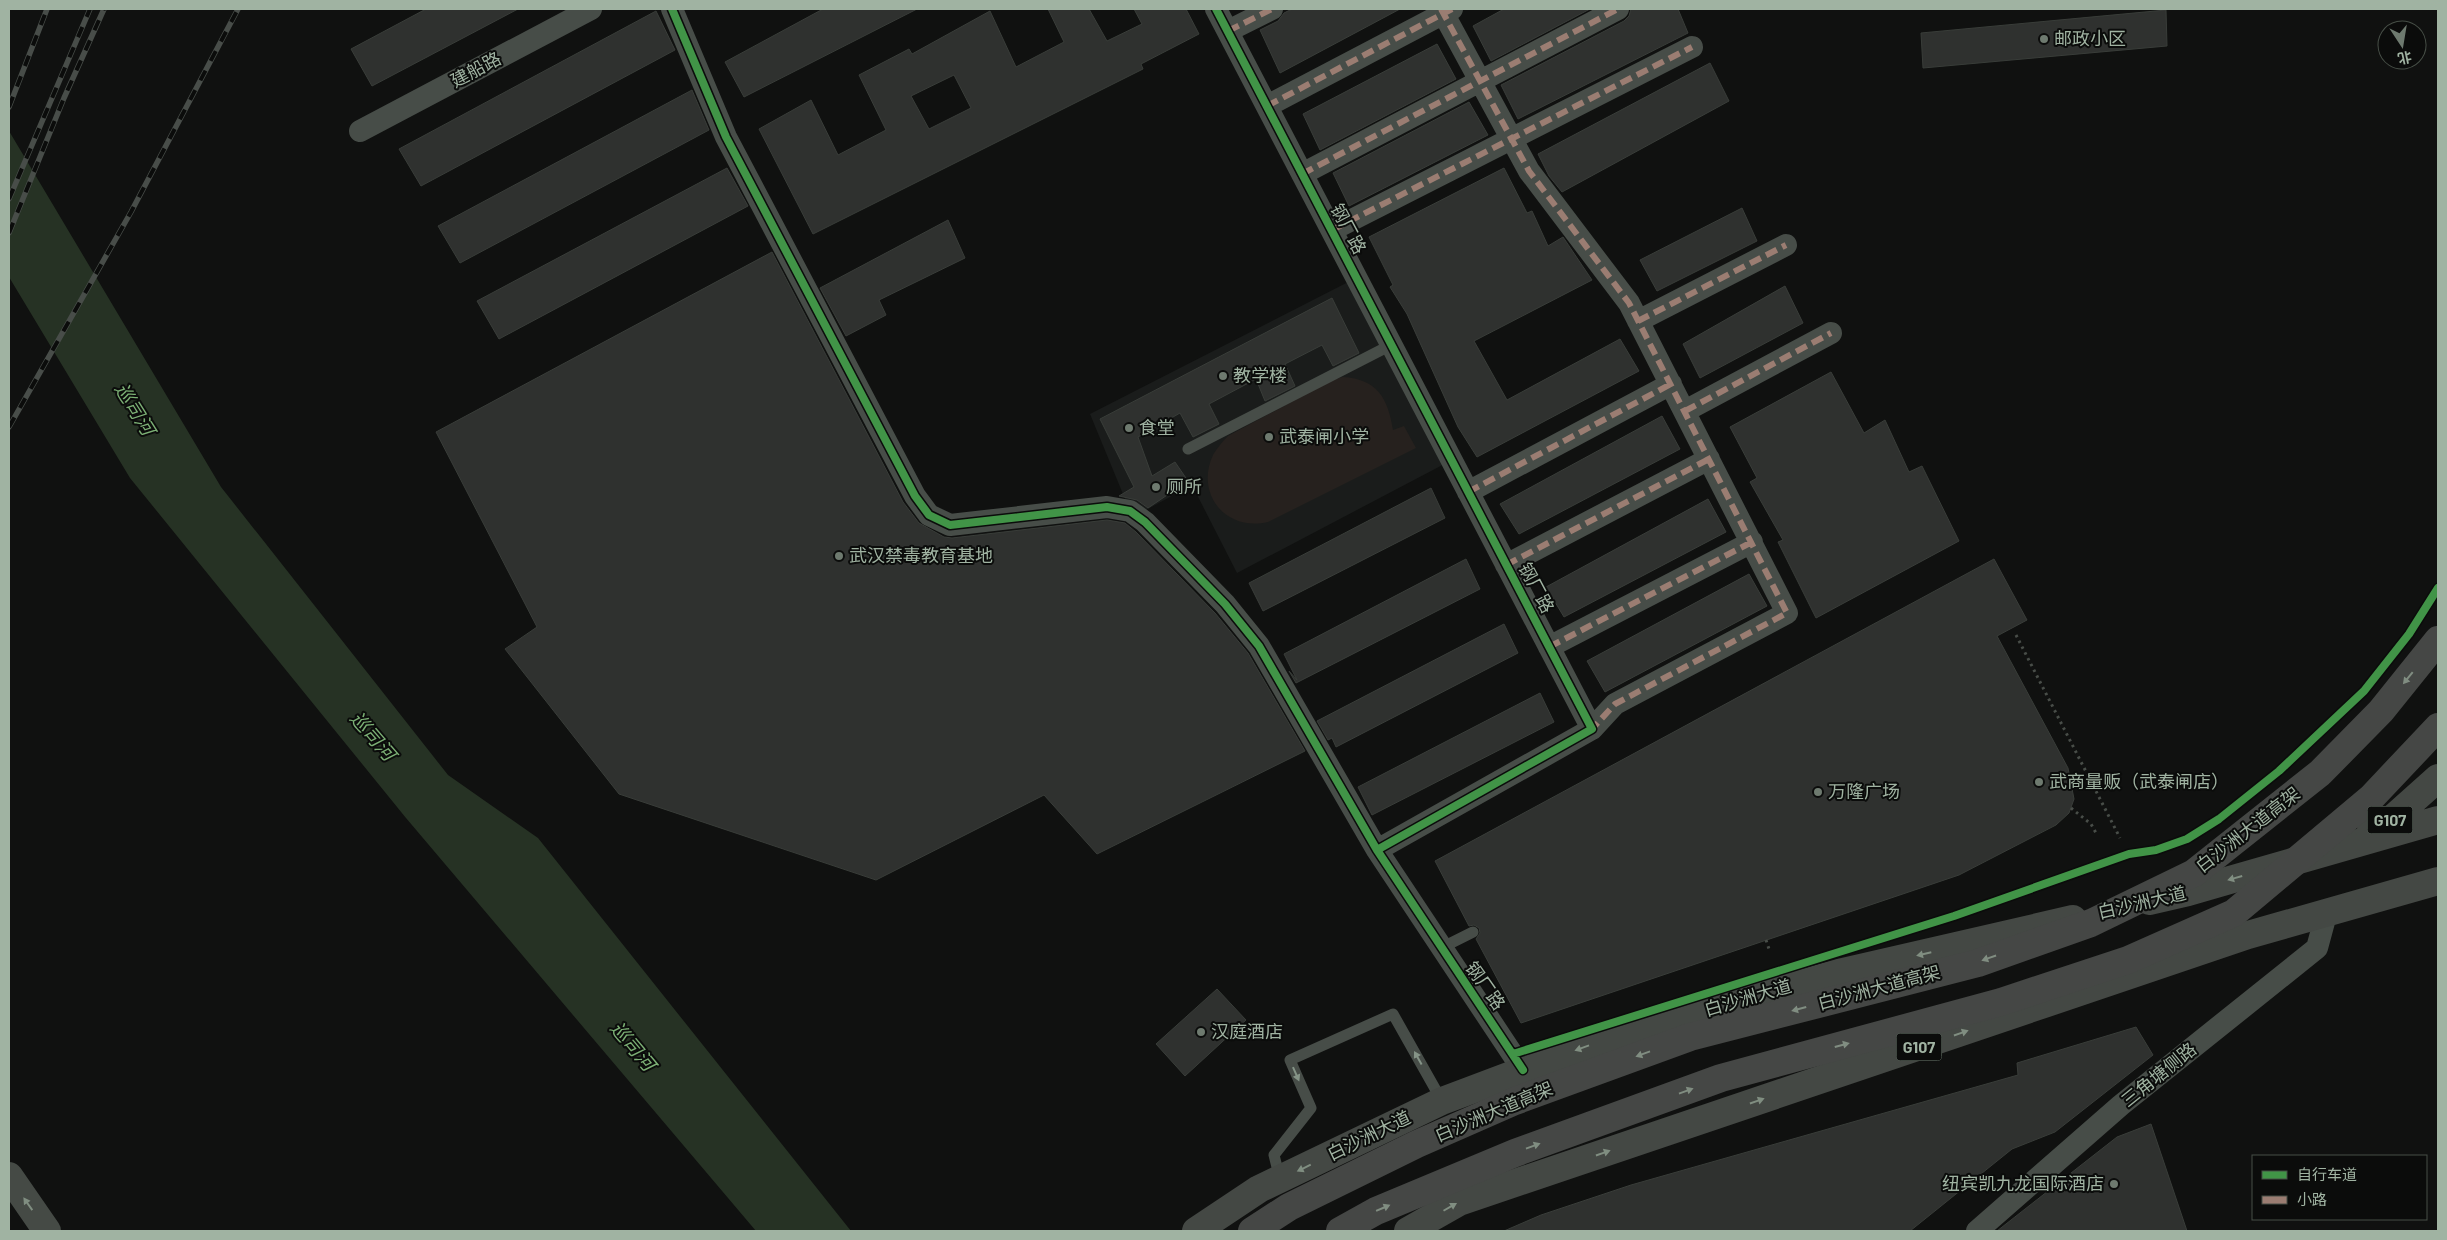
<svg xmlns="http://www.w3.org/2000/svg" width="2447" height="1240" font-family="Barlow,'Noto Sans SC',sans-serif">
<rect width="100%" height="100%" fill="#101110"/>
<path fill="#1a1c1b" d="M1356,278L1452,460L1237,573L1192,485L1146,510L1130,511L1090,414Z"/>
<path fill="#26211e" d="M1343,377C1377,379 1388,398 1393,430L1404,426L1416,448L1268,522C1225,532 1195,493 1213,455C1217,448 1223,441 1228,436L1332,380Z"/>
<path fill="#263224" d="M9,131L221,487L448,775L538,838L851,1231H756L406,818L130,478L9,277Z"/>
<path fill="#2f312f" stroke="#393d39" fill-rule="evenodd" d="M426,9H518L372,86L351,49Z
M823,9H917L744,97L725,62Z
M1048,9H1089L1107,41L1142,24L1134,9H1186L1199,34L1141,64L1143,69L813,234L759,129L811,100L838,155L886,130L859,75L909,49L912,54L990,11L1016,67L1064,42ZM954,75L971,108L929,129L911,96Z
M1292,9H1400L1280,73L1260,30L1278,21L1284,13Z
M1504,9H1590L1491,61L1473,26Z
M1631,9H1678L1688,33L1518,119L1501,85L1624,21L1629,16Z
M2166,10L2167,46L1923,68L1921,33Z
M656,11L675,50L421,186L399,149Z
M1437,44L1456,79L1320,150L1303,114Z
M1710,63L1729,101L1562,192L1549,176L1538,154Z
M692,90L709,130L460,263L438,226Z
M1469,102L1488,135L1349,206L1333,173Z
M727,168L748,206L499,339L477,301Z
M1504,168L1527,213L1532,211L1548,246L1563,237L1592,280L1474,341L1507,400L1620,339L1639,371L1477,457L1458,427L1407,314L1390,287L1393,285L1369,237Z
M1742,208L1757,241L1657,291L1640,260Z
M948,220L965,258L879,300L886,315L846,336L820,288Z
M772,252L903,502L919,523L944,537L952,538L1107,520L1125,523L1136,532L1215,613L1248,653L1305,751L1097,854L1044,795L876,880L619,794L505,649L537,627L436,432Z
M1785,286L1803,323L1700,378L1683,344Z
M1332,298L1359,353L1333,366L1322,345L1285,364L1295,386L1265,401L1256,379L1209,404L1219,424L1193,437L1180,413L1138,437L1152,476L1175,462L1188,481L1148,508L1137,500L1119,496L1134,487L1100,419Z
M1831,372L1864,433L1885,420L1909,472L1922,466L1959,541L1816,618L1778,542L1783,540L1750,482L1757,478L1730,427Z
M1662,416L1680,449L1519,534L1500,504Z
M1431,488L1445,518L1263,611L1249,583Z
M1708,499L1726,532L1564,617L1546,587Z
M1466,559L1480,589L1296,683L1289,671L1297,680L1284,654Z
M1994,559L2027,620L1997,636L2068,768L2074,799L2069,813L2056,825L1959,875L1521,1023L1476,939L1480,933L1479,928L1474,925L1469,926L1435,861Z
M1749,574L1767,606L1605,692L1587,661Z
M1504,624L1518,653L1336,747L1332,738L1328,740L1317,721Z
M1540,693L1554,722L1372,815L1358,787Z
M1217,989L1246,1020L1185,1076L1156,1044Z
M2136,1027L2153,1055L2055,1132L2012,1149L1910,1231H1504L1541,1215L1631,1185L2018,1075L2017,1063Z
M2151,1124L2187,1231H1997L2117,1137Z"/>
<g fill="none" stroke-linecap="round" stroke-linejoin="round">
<path stroke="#484d48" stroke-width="3" stroke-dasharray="2.5 4" stroke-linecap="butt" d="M2016,635L2120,838
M2071,808L2091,824L2096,833
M1766,940L1770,952"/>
<path stroke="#474d48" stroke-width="11" d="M1188,449L1391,345
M1441,948L1473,932
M1280,1179L1274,1155L1311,1108L1290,1060L1393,1014L1442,1101"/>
<path stroke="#474d48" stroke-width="22" d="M672,9L726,137L915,496L929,515L950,525L1107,507L1130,511L1145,522L1225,604L1259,646L1377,850
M1216,9L1592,729L1377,850L1523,1070
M1441,9L1529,171L1629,303L1787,613L1615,704L1592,729
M1228,31L1272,9
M1267,106L1452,9
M360,131L591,9
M1302,174L1618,9
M1332,230L1692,47
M1638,321L1786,245
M1685,411L1831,333
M1468,492L1671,384
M1506,565L1709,459
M1549,647L1752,542
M1977,1231L2121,1105L2317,948L2327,911"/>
<path stroke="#454a45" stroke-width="28" d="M9,1176L47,1231"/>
<path stroke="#444844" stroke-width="28" d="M2371,830L2391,820L2438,778
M2149,901L2188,892L2438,820
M1196,1231L1259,1189L1442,1101L1618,1035L1839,973L2073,919
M1408,1231L1459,1202L2248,935L2438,881"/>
<defs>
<path id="rail" d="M9,107L47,9
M9,199L90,9
M9,233L64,98L104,9
M9,427L131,212L238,9"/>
</defs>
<use href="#rail" stroke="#484d49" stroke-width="5.5"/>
<use href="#rail" stroke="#0b0c0b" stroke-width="4" stroke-dasharray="11" stroke-linecap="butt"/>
<path stroke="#454745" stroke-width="28" d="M1252,1231L1289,1207L1417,1144L1515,1101L1690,1037L1978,963L2091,923L2194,873L2320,773L2381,711L2438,640
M1340,1231L1376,1211L1515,1153L1721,1078L2001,1002L2128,960L2234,913L2371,798L2438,727"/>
<path stroke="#9b7d72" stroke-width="6" stroke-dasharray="12 6" stroke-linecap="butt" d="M1441,9L1529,171L1629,303L1787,613L1615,704L1592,729
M1228,31L1272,9
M1267,106L1452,9
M1302,174L1618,9
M1332,230L1692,47
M1638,321L1786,245
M1685,411L1831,333
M1468,492L1671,384
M1506,565L1709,459
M1549,647L1752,542"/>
<defs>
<path id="cycleway" d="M672,9L726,137L915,496L929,515L950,525L1107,507L1130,511L1145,522L1225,604L1259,646L1377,850
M1216,9L1592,729L1377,850L1523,1070
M1513,1054L1954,916L2129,854L2156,850L2187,839L2219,819L2279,771L2364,691L2409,634L2438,588"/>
</defs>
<use href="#cycleway" stroke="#0b0c0b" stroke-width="11"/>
<use href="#cycleway" stroke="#419447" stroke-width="8"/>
</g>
<defs><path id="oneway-solid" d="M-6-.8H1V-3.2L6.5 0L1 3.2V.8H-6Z" transform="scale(1.25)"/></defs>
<g fill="#808d81">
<use href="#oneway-solid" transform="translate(2408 678) rotate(129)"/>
<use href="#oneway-solid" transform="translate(1989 958) rotate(161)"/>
<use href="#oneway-solid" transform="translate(1799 1009) rotate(165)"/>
<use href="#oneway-solid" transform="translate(1842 1045) rotate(-15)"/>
<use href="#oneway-solid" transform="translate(1643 1054) rotate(160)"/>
<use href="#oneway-solid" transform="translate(1686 1091) rotate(-20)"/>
<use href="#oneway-solid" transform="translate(1533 1146) rotate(-20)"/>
<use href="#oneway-solid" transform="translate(1383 1208) rotate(-23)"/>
</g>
<g fill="#808e81">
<use href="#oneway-solid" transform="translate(2235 878) rotate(164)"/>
<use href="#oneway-solid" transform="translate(1924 954) rotate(167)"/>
<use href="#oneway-solid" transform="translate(1961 1033) rotate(-19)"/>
<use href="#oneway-solid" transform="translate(1582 1048) rotate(160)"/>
<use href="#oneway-solid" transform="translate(1757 1101) rotate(-19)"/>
<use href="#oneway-solid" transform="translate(1603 1153) rotate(-19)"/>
<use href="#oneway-solid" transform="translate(1304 1168) rotate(154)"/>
<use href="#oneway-solid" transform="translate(28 1204) rotate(-125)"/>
<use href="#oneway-solid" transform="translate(1450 1207) rotate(-30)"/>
</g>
<g fill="#859487">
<use href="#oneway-solid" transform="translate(1418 1058) rotate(-119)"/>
<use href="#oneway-solid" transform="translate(1296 1074) rotate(66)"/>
</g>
<g fill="#6e7a6f" stroke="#0b0c0b" stroke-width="2">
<circle cx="2044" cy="39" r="5"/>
<circle cx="1223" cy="376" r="5"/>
<circle cx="1129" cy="428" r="5"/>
<circle cx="1269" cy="437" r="5"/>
<circle cx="1156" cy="487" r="5"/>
<circle cx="839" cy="556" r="5"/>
<circle cx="2039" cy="782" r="5"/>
<circle cx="1818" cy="792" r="5"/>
<circle cx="1201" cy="1032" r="5"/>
<circle cx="2114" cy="1184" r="5"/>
</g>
<g text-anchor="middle" stroke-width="4" stroke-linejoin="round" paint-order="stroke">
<g fill="#0b0c0b" stroke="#738175" stroke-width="1">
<rect x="2367.5" y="806.5" width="45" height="27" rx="4"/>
<rect x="1896.5" y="1033.5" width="45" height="27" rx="4"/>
</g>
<g font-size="16" font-weight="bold" fill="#a0b3a2">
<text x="2390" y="826">G107</text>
<text x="1919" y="1053">G107</text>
</g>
<g font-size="18" fill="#a0b3a2" stroke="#0b0c0b" text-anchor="start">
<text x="2054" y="45">邮政小区</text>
<text x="1233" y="382">教学楼</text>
<text x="1139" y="434">食堂</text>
<text x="1279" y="443">武泰闸小学</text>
<text x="1166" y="493">厕所</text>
<text x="849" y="562">武汉禁毒教育基地</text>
<text x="2049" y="788">武商量贩（武泰闸店）</text>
<text x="1828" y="798">万隆广场</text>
<text x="1211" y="1038">汉庭酒店</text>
<text x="2104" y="1190" text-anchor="end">纽宾凯九龙国际酒店</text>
</g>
<g font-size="18" fill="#a0b3a2" stroke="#0b0c0b">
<text transform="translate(476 70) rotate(-28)" y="6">建船路</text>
<text transform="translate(1348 229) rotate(62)" y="6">钢厂路</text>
<text transform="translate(1536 588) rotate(62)" y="6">钢厂路</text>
<text transform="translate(2248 830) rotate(-38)" y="6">白沙洲大道高架</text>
<text transform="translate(2142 903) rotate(-13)" y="6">白沙洲大道</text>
<text transform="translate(1485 986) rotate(55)" y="6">钢厂路</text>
<text transform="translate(1879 988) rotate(-15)" y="6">白沙洲大道高架</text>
<text transform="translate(1748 998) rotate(-16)" y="6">白沙洲大道</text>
<text transform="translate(2159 1075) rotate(-39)" y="6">三角塘侧路</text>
<text transform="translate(1494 1112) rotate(-23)" y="6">白沙洲大道高架</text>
<text transform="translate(1369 1136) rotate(-26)" y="6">白沙洲大道</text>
</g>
<g font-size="19" font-style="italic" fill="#7cb075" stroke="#0b0c0b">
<text transform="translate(135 409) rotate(58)" y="7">巡司河</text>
<text transform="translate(373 736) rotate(49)" y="7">巡司河</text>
<text transform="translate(633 1046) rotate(50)" y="7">巡司河</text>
</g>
</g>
<rect width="2447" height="1240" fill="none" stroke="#a0b3a2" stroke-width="20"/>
<rect x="2252" y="1155" width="175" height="65" fill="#0b0c0b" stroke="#474f47"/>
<rect x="2262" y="1171" width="25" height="8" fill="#419447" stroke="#474f47"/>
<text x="2297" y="1180" font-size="15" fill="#a0b3a2">自行车道</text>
<rect x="2262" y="1196" width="25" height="8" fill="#9b7d72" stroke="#474f47"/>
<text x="2297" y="1205" font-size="15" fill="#a0b3a2">小路</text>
<g transform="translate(2402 45) rotate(168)"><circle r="24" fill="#0b0c0b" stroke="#474f47"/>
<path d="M0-4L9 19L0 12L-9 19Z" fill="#6e7a6f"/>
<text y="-8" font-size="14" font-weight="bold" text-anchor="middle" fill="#a0b3a2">北</text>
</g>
</svg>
